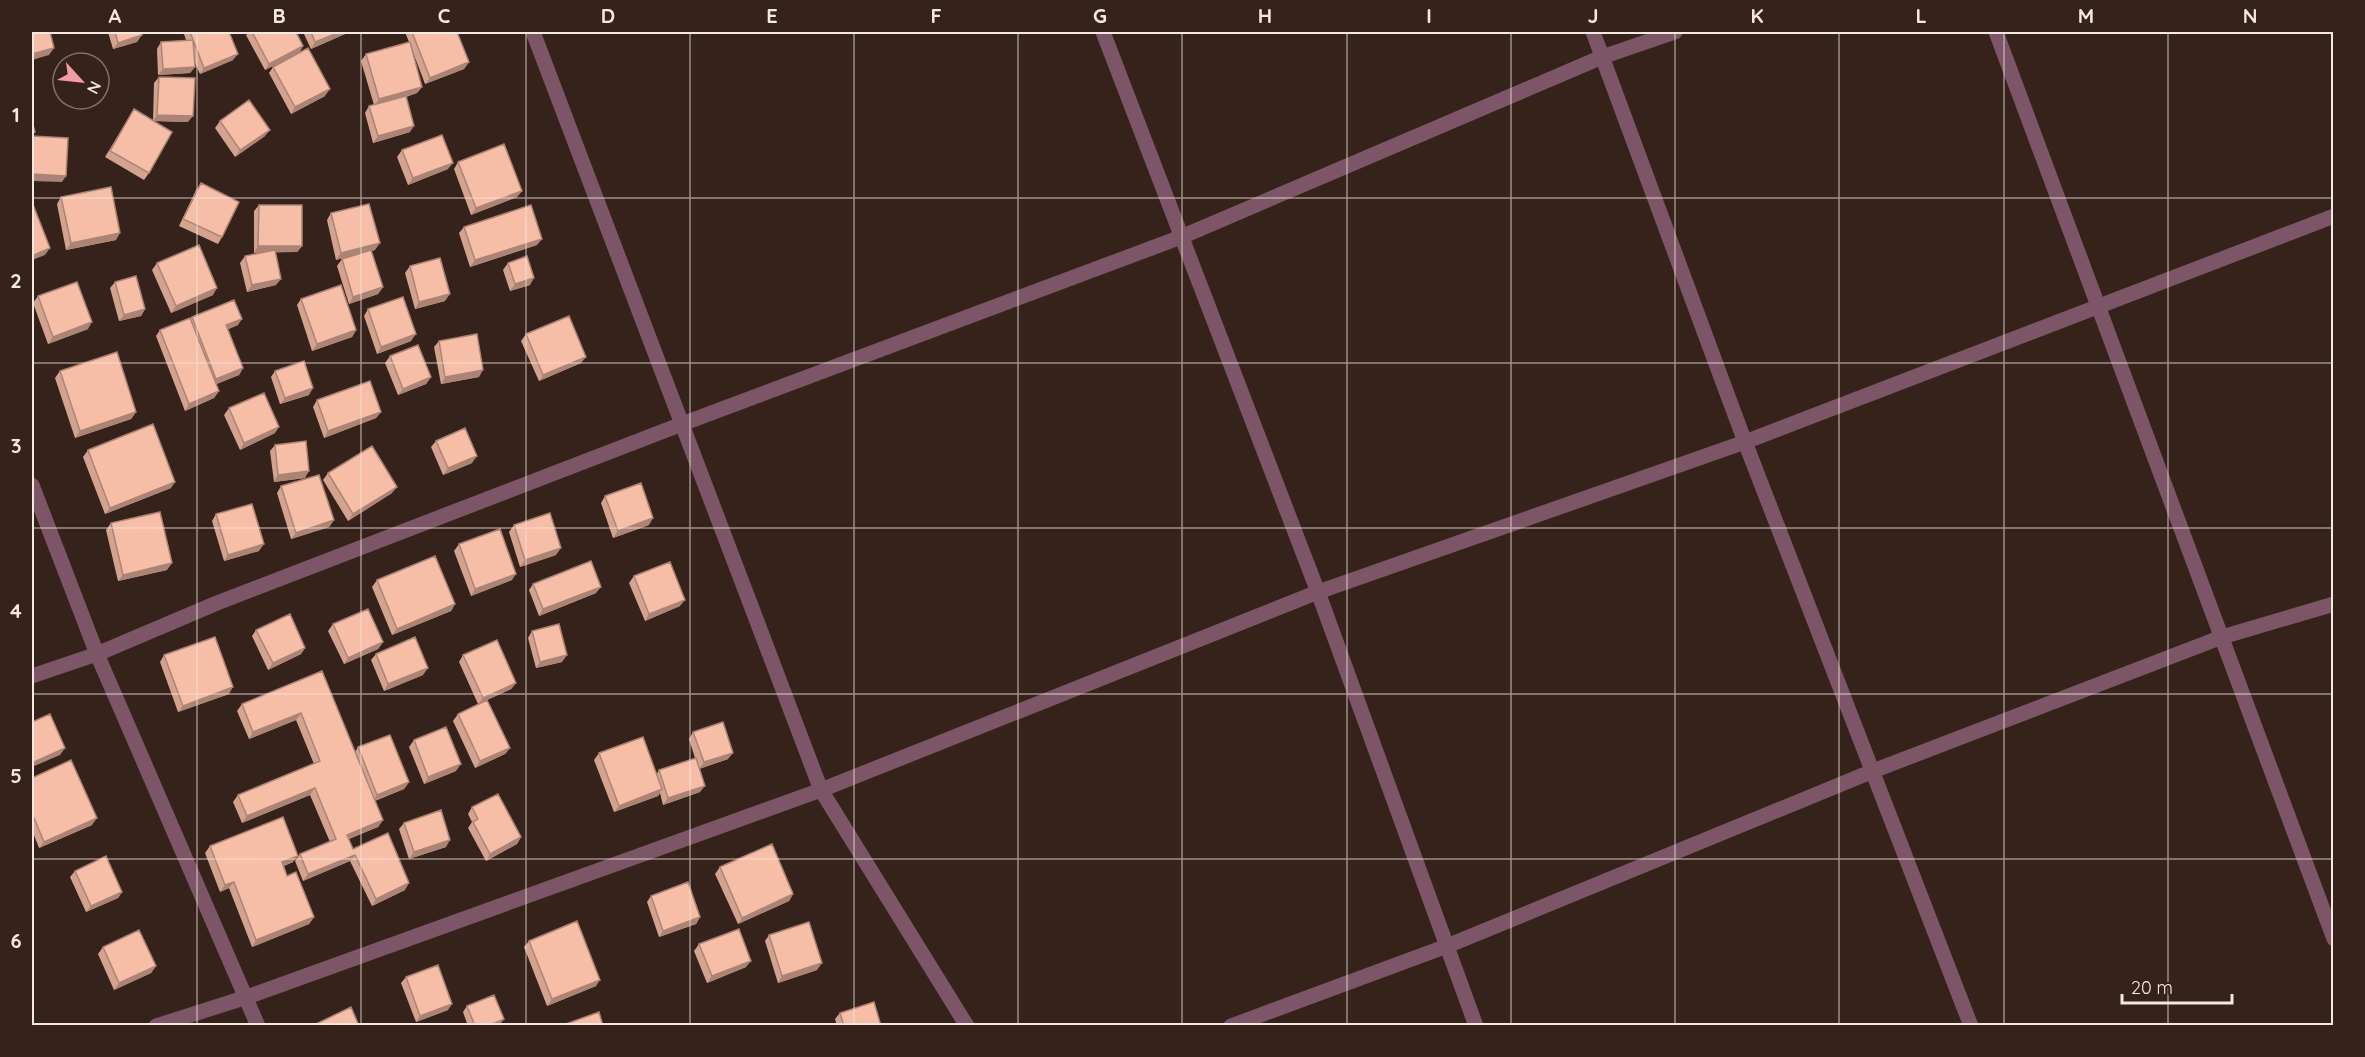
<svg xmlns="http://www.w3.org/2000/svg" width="2365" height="1057" font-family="Quicksand,sans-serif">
<rect width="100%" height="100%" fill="#35221a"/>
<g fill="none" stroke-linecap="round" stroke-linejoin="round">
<path stroke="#7c5667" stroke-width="15" d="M533,32L821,790L967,1026
M1103,32L1318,592L1476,1026
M1996,32L2334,939
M32,485L97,654L258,1026
M32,676L97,654L217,603L682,424L1181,237L1602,57L1675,32
M156,1026L247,997L821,790L1318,592L1745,442L1593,32
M1231,1026L1447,946L1873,771L2222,637L2334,604
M1971,1026L1745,442L2334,216"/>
</g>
<path fill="#d4a390" d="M108,32H141L137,42L113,49Z
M186,32H229L233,60L200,74L194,61L195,67L190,73L158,75L157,49L161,42L186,40L184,34Z
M249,32H296L303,46L299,53L265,70L246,35Z
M303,32H347L345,34L311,49Z
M405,32H457L469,62L464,69L425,84L411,47L422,87L417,93L406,97L410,132L373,143L365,113L369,106L374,105L361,61L366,54L409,42Z
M273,67L325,96L291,114L269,73Z
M159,77L188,122L155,121L149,173L144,180L105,157L134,109L153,120L154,83Z
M220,121L265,136L235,157L215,128Z
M402,150L448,169L408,185L397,157Z
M458,162L522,191L517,197L471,215L454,169Z
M201,183L222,237L218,244L179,226L196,190Z
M61,197L116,240L66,250L57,204Z
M259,205L302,246L297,252H275L276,285L247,292L240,263L245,256L262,253H254V211Z
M331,213L375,250L371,251L383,287L378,294L349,304L337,266L342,259L361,253L336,260L327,220Z
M464,227L537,245L470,267L459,233Z
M157,263L213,295L171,313L152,270Z
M508,263L530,285L510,291L503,270Z
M410,266L445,301L415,309L405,273Z
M115,282L145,309L141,316L119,321L110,288Z
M38,296L88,329L48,344L33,303Z
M301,299L356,330L352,337L312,351L297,305Z
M368,309L411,341L377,354L364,316Z
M192,317L238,325L228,329L243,368L239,375L216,384L219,391L214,398L185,411L156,336L160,330L190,319Z
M526,334L581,363L539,381L521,341Z
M439,341L479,377L441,384L434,347Z
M390,356L431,377L426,384L398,395L385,363Z
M60,371L136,412L131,419L75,438L55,378Z
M275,371L309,395L280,404L271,377Z
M317,400L381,412L376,418L324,438L313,407Z
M229,408L275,433L240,450L224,415Z
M436,441L472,463L443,475L431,447Z
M275,445L305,478L274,482L270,451Z
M88,450L171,488L105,514L83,457Z
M328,473L392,493L348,521L323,480Z
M281,486L334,520L329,527L291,539L277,493Z
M605,496L649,525L613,538L601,503Z
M216,514L259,551L224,561L212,521Z
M111,523L167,570L118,581L106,530Z
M514,525L556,555L520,567L509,532Z
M459,544L512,580L471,596L454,551Z
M634,576L680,606L645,621L629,583Z
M377,580L455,604L451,611L392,635L372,587Z
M533,584L596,593L539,616L529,590Z
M333,624L383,642L378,649L344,664L328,631Z
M256,630L305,648L301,654L268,670L252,636Z
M532,631L562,662L536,668L528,638Z
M376,654L423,675L384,691L371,660Z
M164,655L229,694L178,712L160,662Z
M463,655L516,683L511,689L487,700L510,748L505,754L475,768L453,721L458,714L478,704L459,662Z
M322,671L355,752L358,747L409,782L404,789L375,801L383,820L378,827L349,839L353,849L405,890L372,906L350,861L303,881L295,861L300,854L330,842L310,795L242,823L233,802L238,795L314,764L296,720L249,739L237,711L242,704Z
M693,732L728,759L699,769L700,792L663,805L660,793L658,796L614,812L594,760L599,753L657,774L659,770L695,758L689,739Z
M414,740L456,771L424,784L409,747Z
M32,778L92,825L39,848L32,830Z
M472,807L521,837L517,844L486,861L468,828L472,822L468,814Z
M404,823L446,847L409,859L399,829Z
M210,846L293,862L284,866L287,876L314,917L309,924L252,947L229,888L220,892L205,853Z
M720,867L793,894L789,901L738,924L715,874Z
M75,871L122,892L118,898L86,912L70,877Z
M651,896L700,917L696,924L659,937L647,902Z
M769,935L817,970L778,983L765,941Z
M529,941L596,986L547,1006L524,947Z
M699,944L746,967L707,983L694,951Z
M103,947L156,966L151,973L114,990L98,954Z
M406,977L448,1010L416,1022L401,983Z
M467,1006L499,1026H468L463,1012Z
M840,1013L881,1026H837L835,1019Z"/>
<path fill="#ac8475" d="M340,32H347L345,34L311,49L315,42Z
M142,35L137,42L113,49L118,43Z
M303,46L299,53L265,70L269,64Z
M54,48L49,55L32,60V54Z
M238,54L233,60L200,74L204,68Z
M469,62L464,69L425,84L430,78Z
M195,67L190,73L158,75L163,69Z
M422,87L417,93L374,106L379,99Z
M330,89L325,96L291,114L295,107Z
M157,115L193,116L188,122L153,121Z
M414,126L410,132L373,143L378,136Z
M270,130L265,136L235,157L240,150Z
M453,163L448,169L408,185L413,178Z
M32,174L66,176L62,182L32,181Z
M522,191L517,197L471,215L476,208Z
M120,233L116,240L66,250L71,243Z
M542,239L537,245L470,267L475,260Z
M380,243L375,250L336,260L341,253Z
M258,246H302L297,252L254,253Z
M50,248L45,255L32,260V256Z
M534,278L530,285L510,291L515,284Z
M281,279L276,285L247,292L252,285Z
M383,287L378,294L349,304L353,297Z
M217,288L213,295L171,313L176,306Z
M450,294L445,301L415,309L419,302Z
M145,309L141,316L119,321L124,315Z
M242,319L238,325L222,332L226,325Z
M92,322L88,329L48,344L53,337Z
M356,330L352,337L312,351L317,344Z
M416,334L411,341L377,354L381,347Z
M586,357L581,363L539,381L543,375Z
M243,368L239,375L212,386L216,379Z
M483,370L479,377L441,384L445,377Z
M431,377L426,384L398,395L403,389Z
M313,388L309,395L280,404L285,398Z
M219,391L214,398L185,411L189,404Z
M136,412L131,419L75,438L80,431Z
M381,412L376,418L324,438L328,431Z
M279,427L275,433L240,450L244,443Z
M477,456L472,463L443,475L448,468Z
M309,471L305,478L274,482L278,475Z
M175,482L171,488L105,514L110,508Z
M397,487L392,493L348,521L353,514Z
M653,518L649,525L613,538L618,531Z
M334,520L329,527L291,539L296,533Z
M264,544L259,551L224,561L228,555Z
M561,548L556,555L520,567L525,560Z
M172,563L167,570L118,581L123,575Z
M516,574L512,580L471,596L475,589Z
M601,587L596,593L539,616L543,609Z
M685,600L680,606L645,621L649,614Z
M455,604L451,611L392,635L397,629Z
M383,642L378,649L344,664L348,658Z
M305,648L301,654L268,670L273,663Z
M567,655L562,662L536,668L540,662Z
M428,668L423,675L384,691L388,684Z
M516,683L511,689L478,704L483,698Z
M233,687L229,694L178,712L183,706Z
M301,713L296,720L249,739L253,732Z
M65,748L60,755L32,767V763Z
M510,748L505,754L475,768L480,761Z
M733,753L728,759L699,769L704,762Z
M461,764L456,771L424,784L428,777Z
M409,782L404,789L373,801L377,795Z
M705,786L700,792L663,805L668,798Z
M315,788L310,795L242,823L247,816Z
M662,789L658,796L614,812L619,806Z
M97,818L92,825L39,848L44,842Z
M383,820L378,827L342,841L347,835Z
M521,837L517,844L486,861L490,854Z
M450,840L446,847L409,859L414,852Z
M355,855L350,861L303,881L308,874Z
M298,856L293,862L277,869L282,862Z
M234,882L229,888L220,892L225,885Z
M409,883L405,890L372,906L376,899Z
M122,892L118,898L86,912L91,906Z
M793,894L789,901L738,924L742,918Z
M314,917L309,924L252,947L256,940Z
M700,917L696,924L659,937L663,931Z
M751,961L746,967L707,983L712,976Z
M822,963L817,970L778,983L782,976Z
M156,966L151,973L114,990L119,983Z
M600,980L596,986L547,1006L552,999Z
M452,1004L448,1010L416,1022L420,1016Z
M504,1019L499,1026H488Z"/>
<path fill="#f6bda7" stroke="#ac8475" stroke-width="1.5" d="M32,32H50L54,48L32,54Z
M115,32H141L142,35L118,43Z
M190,32H229L238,54L204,68Z
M252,32H296L303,46L269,64Z
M311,32H340L315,42Z
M412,32H457L469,62L430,78Z
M193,40L195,67L163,69L161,42Z
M410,42L422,87L379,99L366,54Z
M308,48L330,89L295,107L273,67Z
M159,77L195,78L193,116L157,115Z
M406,96L414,126L378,136L369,106Z
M249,100L270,130L240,150L220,121Z
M134,109L172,132L149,173L110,151Z
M32,122L35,132L32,134Z
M442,135L453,163L413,178L402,150Z
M32,136L68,138L66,176L32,174Z
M504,144L522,191L476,208L458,162Z
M201,183L239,202L222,237L183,219Z
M111,187L120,233L71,243L61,197Z
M32,202L50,248L32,256Z
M369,204L380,243L341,253L331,213Z
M259,205H302V246H258Z
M531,205L542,239L475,260L464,227Z
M199,245L217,288L176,306L157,263Z
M275,250L281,279L252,285L245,256Z
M371,250L383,287L353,297L342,259Z
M527,256L534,278L515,284L508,263Z
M440,258L450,294L419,302L410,266Z
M136,276L145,309L124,315L115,282Z
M77,282L92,322L53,337L38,296Z
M341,285L356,330L317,344L301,299Z
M403,297L416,334L381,347L368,309Z
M234,300L242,319L226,325L243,368L216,379L192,317Z
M569,316L586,357L543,375L526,334Z
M190,318L219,391L189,404L160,330Z
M477,334L483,370L445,377L439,341Z
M418,345L431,377L403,389L390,356Z
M117,352L136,412L80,431L60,371Z
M304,361L313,388L285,398L275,371Z
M370,381L381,412L328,431L317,400Z
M264,393L279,427L244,443L229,408Z
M153,424L175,482L110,508L88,450Z
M465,428L477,456L448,468L436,441Z
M306,441L309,471L278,475L275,445Z
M372,446L397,487L353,514L328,473Z
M319,475L334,520L296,533L281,486Z
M641,483L653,518L618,531L605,496Z
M252,504L264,544L228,555L216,514Z
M160,512L172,563L123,575L111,523Z
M550,513L561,548L525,560L514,525Z
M500,529L516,574L475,589L459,544Z
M435,556L455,604L397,629L377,580Z
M591,561L601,587L543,609L533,584Z
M670,562L685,600L649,614L634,576Z
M368,609L383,642L348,658L333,624Z
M290,614L305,648L273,663L256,630Z
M559,624L567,655L540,662L532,631Z
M215,637L233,687L183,706L164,655Z
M415,637L428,668L388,684L376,654Z
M497,640L516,683L483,698L463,655Z
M322,671L383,820L347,835L353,849L388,833L409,883L376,899L355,855L308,874L300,854L336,839L315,788L247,816L238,795L320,761L301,713L253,732L242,704Z
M487,700L510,748L480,761L458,714Z
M50,714L65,748L32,763V722Z
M723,722L733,753L704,762L693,732Z
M446,727L461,764L428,777L414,740Z
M390,735L409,782L377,795L358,747Z
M643,737L662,789L619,806L599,753Z
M696,758L705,786L668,798L659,770Z
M71,760L97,818L44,842L32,813V778Z
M498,794L521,837L490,854L473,822L478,819L472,807Z
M441,810L450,840L414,852L404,823Z
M283,817L298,856L282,862L287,876L296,872L314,917L256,940L234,882L225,885L210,846Z
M772,844L793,894L742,918L720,867Z
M106,856L122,892L91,906L75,871Z
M688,882L700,917L663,931L651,896Z
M577,921L600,980L552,999L529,941Z
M809,922L822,963L782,976L769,935Z
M739,929L751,961L712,976L699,944Z
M139,930L156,966L119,983L103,947Z
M438,965L452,1004L420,1016L406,977Z
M494,995L504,1019L488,1026H475L467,1006Z
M874,1002L881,1026H844L840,1013Z
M351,1007L359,1026H312Z
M599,1012L603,1026H567L566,1024Z"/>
<path fill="none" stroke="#f5e8e2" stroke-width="1.5" stroke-opacity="0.55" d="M197,32V1026M361,32V1026M526,32V1026M690,32V1026M854,32V1026M1018,32V1026M1182,32V1026M1347,32V1026M1511,32V1026M1675,32V1026M1839,32V1026M2004,32V1026M2168,32V1026M32,198H2334M32,363H2334M32,528H2334M32,694H2334M32,859H2334"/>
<rect width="2365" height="1057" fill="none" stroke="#35221a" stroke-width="66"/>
<g transform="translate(81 81) rotate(117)"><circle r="28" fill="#35221a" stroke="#82716a" stroke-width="1.5"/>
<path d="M0-4.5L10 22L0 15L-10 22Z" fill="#f49aa5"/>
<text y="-9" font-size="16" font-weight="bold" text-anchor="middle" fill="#f5e8e2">N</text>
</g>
<path d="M2122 994v9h110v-9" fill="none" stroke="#f5e8e2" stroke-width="3"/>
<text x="2131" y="994" font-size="18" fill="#f5e8e2" stroke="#35221a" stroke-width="4.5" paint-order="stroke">20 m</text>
<rect x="33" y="33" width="2299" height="991" fill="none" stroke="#f5e8e2" stroke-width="2"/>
<g font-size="20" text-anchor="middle" font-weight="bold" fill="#f5e8e2">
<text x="115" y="23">A</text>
<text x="279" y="23">B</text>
<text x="444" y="23">C</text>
<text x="608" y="23">D</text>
<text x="772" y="23">E</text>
<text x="936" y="23">F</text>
<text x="1100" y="23">G</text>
<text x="1265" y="23">H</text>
<text x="1429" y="23">I</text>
<text x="1593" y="23">J</text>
<text x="1757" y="23">K</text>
<text x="1921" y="23">L</text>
<text x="2086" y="23">M</text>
<text x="2250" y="23">N</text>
<text x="16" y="122">1</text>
<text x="16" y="288">2</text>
<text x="16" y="453">3</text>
<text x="16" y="618">4</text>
<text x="16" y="783">5</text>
<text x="16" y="948">6</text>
</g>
</svg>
